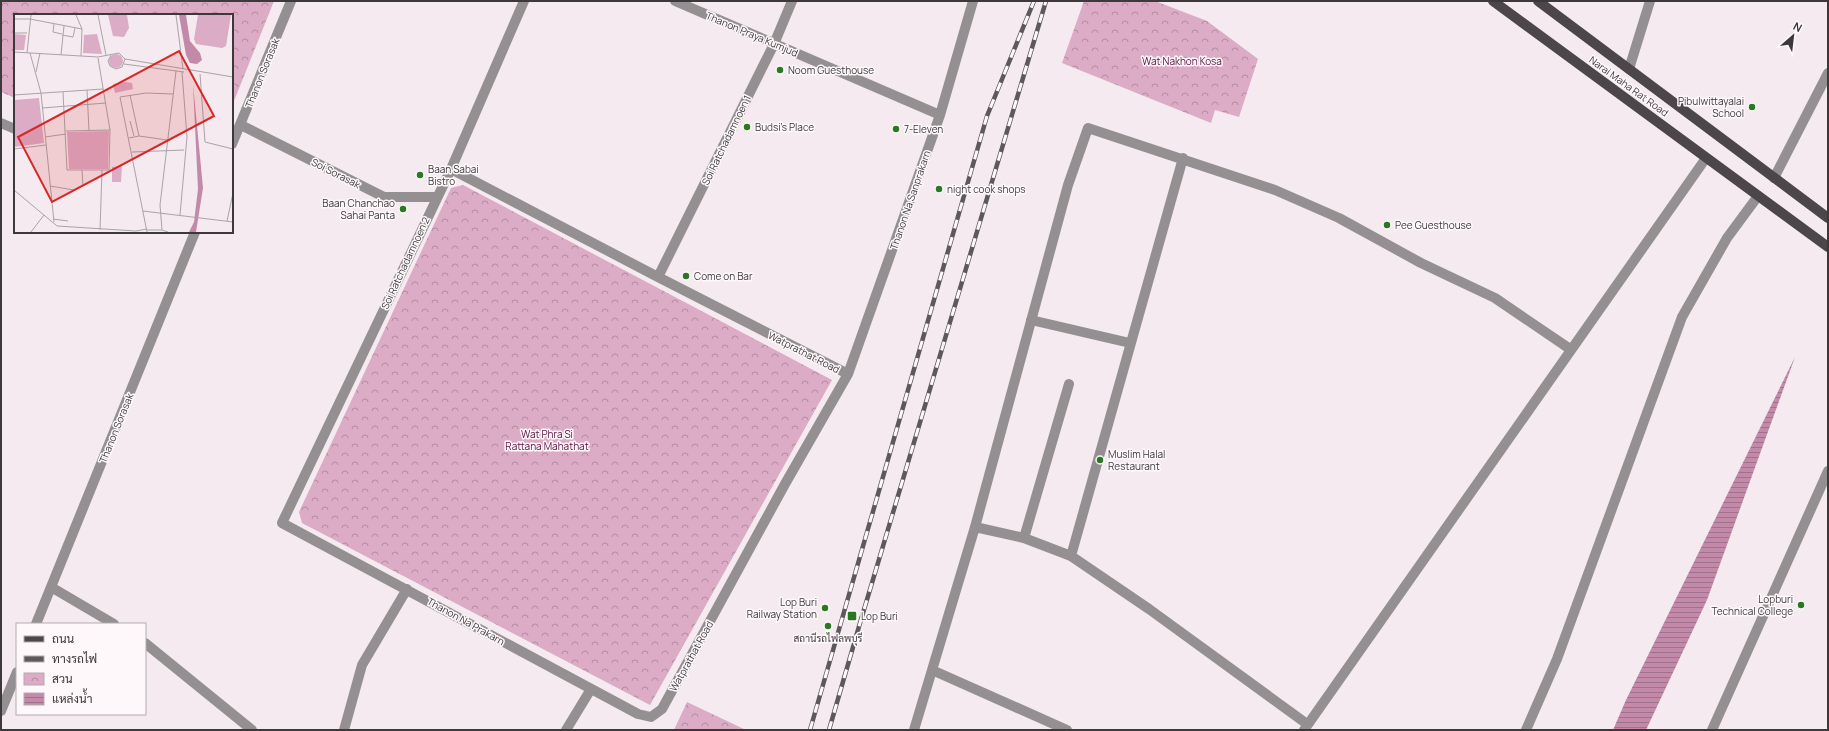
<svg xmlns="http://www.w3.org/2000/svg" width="1829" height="731" font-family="Manrope,Sarabun,sans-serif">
<defs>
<pattern id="park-crowns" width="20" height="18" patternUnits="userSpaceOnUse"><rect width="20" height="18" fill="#dcabc5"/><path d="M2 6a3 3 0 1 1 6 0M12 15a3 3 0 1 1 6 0" fill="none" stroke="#b48ca1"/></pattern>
<pattern id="water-rules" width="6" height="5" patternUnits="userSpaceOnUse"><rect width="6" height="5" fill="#c389a9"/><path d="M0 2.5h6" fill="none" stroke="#a0718b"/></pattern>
</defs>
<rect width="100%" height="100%" fill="#f4eaef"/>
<path fill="url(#park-crowns)" d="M1,1H274L232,106V15H15V98L1,92Z
M1084,1H1155L1207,21L1258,59L1239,117L1215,110L1211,123L1062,63Z
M463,185L832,380L650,705L302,523L299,512L451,188Z
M687,702L746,730H674Z"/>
<path fill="url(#water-rules)" d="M1795,357L1707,600L1646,730H1613L1626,700Z"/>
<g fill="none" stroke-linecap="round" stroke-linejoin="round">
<path stroke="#949092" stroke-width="10" d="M524,1L451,169L282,523L638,714L651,717L662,709L785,484L848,374L940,115L973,1
M675,1L940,115
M1629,69L1650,1
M1,123L15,129
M241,125L384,197H437
M232,144L291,1
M451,169L658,277L848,374
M1774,178L1828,73
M658,277L774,44L792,1
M1031,320L1130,343
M975,527L1024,538L1071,556L1149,609L1307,724
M1024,538L1069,384
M1071,556L1183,158
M51,587L114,624
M36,624L195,232
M145,643L252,730
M932,670L1067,730
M1,711L17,672
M344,730L362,665L407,589
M566,730L591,689
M914,730L975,527L1068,185L1088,128L1275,190L1339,218L1421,263L1495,298L1570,349
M1304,730L1706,158
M1526,730L1557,659L1682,317L1727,238L1758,196
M1712,730L1828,471"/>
<path stroke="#4c4549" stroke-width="10" d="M1493,1L1828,247
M1538,1L1828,218"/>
<defs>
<path id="rail" d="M810,730L987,116L1034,1
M829,730L860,623L1046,1"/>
</defs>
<use href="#rail" stroke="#5d585a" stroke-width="4.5"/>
<use href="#rail" stroke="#fef8fb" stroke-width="3" stroke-dasharray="9" stroke-linecap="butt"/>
</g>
<g fill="#297922" stroke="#fef8fb" stroke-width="1.5">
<circle cx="780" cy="70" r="4"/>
<circle cx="1752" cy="107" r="4"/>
<circle cx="747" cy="127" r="4"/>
<circle cx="896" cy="129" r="4"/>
<circle cx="420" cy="175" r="4"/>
<circle cx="939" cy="189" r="4"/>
<circle cx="403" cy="209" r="4"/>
<circle cx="1387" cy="225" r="4"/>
<circle cx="686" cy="276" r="4"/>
<circle cx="1100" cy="460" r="4"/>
<circle cx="1801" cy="605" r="4"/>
<circle cx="825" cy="608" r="4"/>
<rect x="847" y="611" width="10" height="10" rx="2"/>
<circle cx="828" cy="626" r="4"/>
</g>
<g text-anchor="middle" stroke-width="3" stroke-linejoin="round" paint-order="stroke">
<g font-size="10" fill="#3d393b" stroke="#fef8fb">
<text transform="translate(752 34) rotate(23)" y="4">Thanon Praya Kumjud</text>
<text transform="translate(262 73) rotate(-68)" y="4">Thanon Sorasak</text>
<text transform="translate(1629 86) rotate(36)" y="4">Narai Maha Rat Road</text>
<text transform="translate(726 140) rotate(-64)" y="4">Soi Ratchadamnoen 1</text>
<text transform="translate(336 173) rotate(27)" y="4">Soi Sorasak</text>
<text transform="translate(910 200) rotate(-71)" y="4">Thanon Na Sanprakarn</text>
<text transform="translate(405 263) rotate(-65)" y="4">Soi Ratchadamnoen 2</text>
<text transform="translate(804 352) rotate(27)" y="4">Watprathat Road</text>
<text transform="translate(116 428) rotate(-68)" y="4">Thanon Sorasak</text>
<text transform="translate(466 621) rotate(29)" y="4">Thanon Na Prakarn</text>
<text transform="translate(691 656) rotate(-61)" y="4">Watprathat Road</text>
</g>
<g font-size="10" fill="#57113f" stroke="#fef8fb">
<text x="1182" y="65">Wat Nakhon Kosa</text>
<text x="547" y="438">Wat Phra Si<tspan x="547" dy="12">Rattana Mahathat</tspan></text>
</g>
<g font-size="10" fill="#3d393b" stroke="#fef8fb" text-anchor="start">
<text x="788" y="74">Noom Guesthouse</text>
<text x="1744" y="105" text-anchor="end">Pibulwittayalai<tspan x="1744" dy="12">School</tspan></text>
<text x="755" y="131">Budsi's Place</text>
<text x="904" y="133">7-Eleven</text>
<text x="428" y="173">Baan Sabai<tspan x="428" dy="12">Bistro</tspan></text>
<text x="947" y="193">night cook shops</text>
<text x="395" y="207" text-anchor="end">Baan Chanchao<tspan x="395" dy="12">Sahai Panta</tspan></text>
<text x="1395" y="229">Pee Guesthouse</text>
<text x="694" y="280">Come on Bar</text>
<text x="1108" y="458">Muslim Halal<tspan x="1108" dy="12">Restaurant</tspan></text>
<text x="1793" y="603" text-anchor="end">Lopburi<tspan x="1793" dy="12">Technical College</tspan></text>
<text x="817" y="606" text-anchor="end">Lop Buri<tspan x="817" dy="12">Railway Station</tspan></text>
<text x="861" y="620">Lop Buri</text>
<text x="828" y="642" text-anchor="middle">สถานีรถไฟลพบุรี</text>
</g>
</g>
<g transform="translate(14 14)">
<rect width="219" height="219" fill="#f4eaef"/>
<path d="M83,20L88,40L69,39L70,21ZM95 47a7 7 0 1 1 14 0a7 7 0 1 1-14 0Z" fill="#dcabc5"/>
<path d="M184,1H217L212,32L208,34L182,30L180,25ZM0,20L12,21L10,36H0ZM111,68L118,69L119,75L101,79L99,70ZM25,84L30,129L0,133V86ZM95,117L94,155H55L53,118ZM108,152L107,168H98V153Z" fill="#dcabc5"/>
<path d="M94,1H113L115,14L110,23L99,22Z" fill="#dcabc5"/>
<path d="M165,1H172L176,27L186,39L188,46L183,50L176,49L172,41ZM179,70L189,174L182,218H175L180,208L184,175Z" fill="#c389a9"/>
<path fill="none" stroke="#aba3a7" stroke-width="1" d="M62,1L68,15L67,42L84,43L105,39L111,45L108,53L102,55L96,52L94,47L97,41M84,1L92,41M162,1L169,55M0,5H16L68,15M40,10L39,18L48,20M0,19H13M48,21L59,23L61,14M0,38L67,42M13,39L17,1M16,39L27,79L40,208M47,41L50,12M111,45L219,63M110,50L170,58M22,58L26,39M186,60L191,128L219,135M73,76L75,117M49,78L53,156H95L96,116L84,44M0,81L89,75M116,81L125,122M28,94L92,89M116,107L120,122M52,117L96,116M31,123L52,120M115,124L125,122L153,126M0,135L32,131M118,138L170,136M68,156L69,172M36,172L60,176M0,176L43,212L122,217L133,215M129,197L219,208M166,201L173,123L168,58M39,205L54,207M213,207L219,179M86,216L88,156M133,216H148M17,218L30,201M133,218L106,83L132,79L159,80M154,218L148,216L146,191L162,57"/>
<path fill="#d62828" fill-opacity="0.15" stroke="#d62828" stroke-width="2" d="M165,37L200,102L38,188L4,123Z"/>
<rect width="219" height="219" fill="none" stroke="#3d393b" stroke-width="2"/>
</g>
<rect width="1829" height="731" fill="none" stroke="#3d393b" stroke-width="4"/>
<rect x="16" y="623" width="130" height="92" fill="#fef8fb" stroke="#b1acae"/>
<rect x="24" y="636" width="20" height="6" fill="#4c4549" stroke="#b1acae"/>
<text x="52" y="643" font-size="12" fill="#3d393b">ถนน</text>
<rect x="24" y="656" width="20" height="6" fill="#5d585a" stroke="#b1acae"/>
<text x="52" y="663" font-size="12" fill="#3d393b">ทางรถไฟ</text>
<rect x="24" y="673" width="20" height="12" fill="url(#park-crowns)" stroke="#b1acae"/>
<text x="52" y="683" font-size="12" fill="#3d393b">สวน</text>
<rect x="24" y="693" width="20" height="12" fill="url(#water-rules)" stroke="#b1acae"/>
<text x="52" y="703" font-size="12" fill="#3d393b">แหล่งน้ำ</text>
<g transform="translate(1793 36) rotate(28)" stroke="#fef8fb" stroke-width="3" paint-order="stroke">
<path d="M0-3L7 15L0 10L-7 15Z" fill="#3d393b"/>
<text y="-6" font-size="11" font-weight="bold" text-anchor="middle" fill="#3d393b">N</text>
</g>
</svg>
